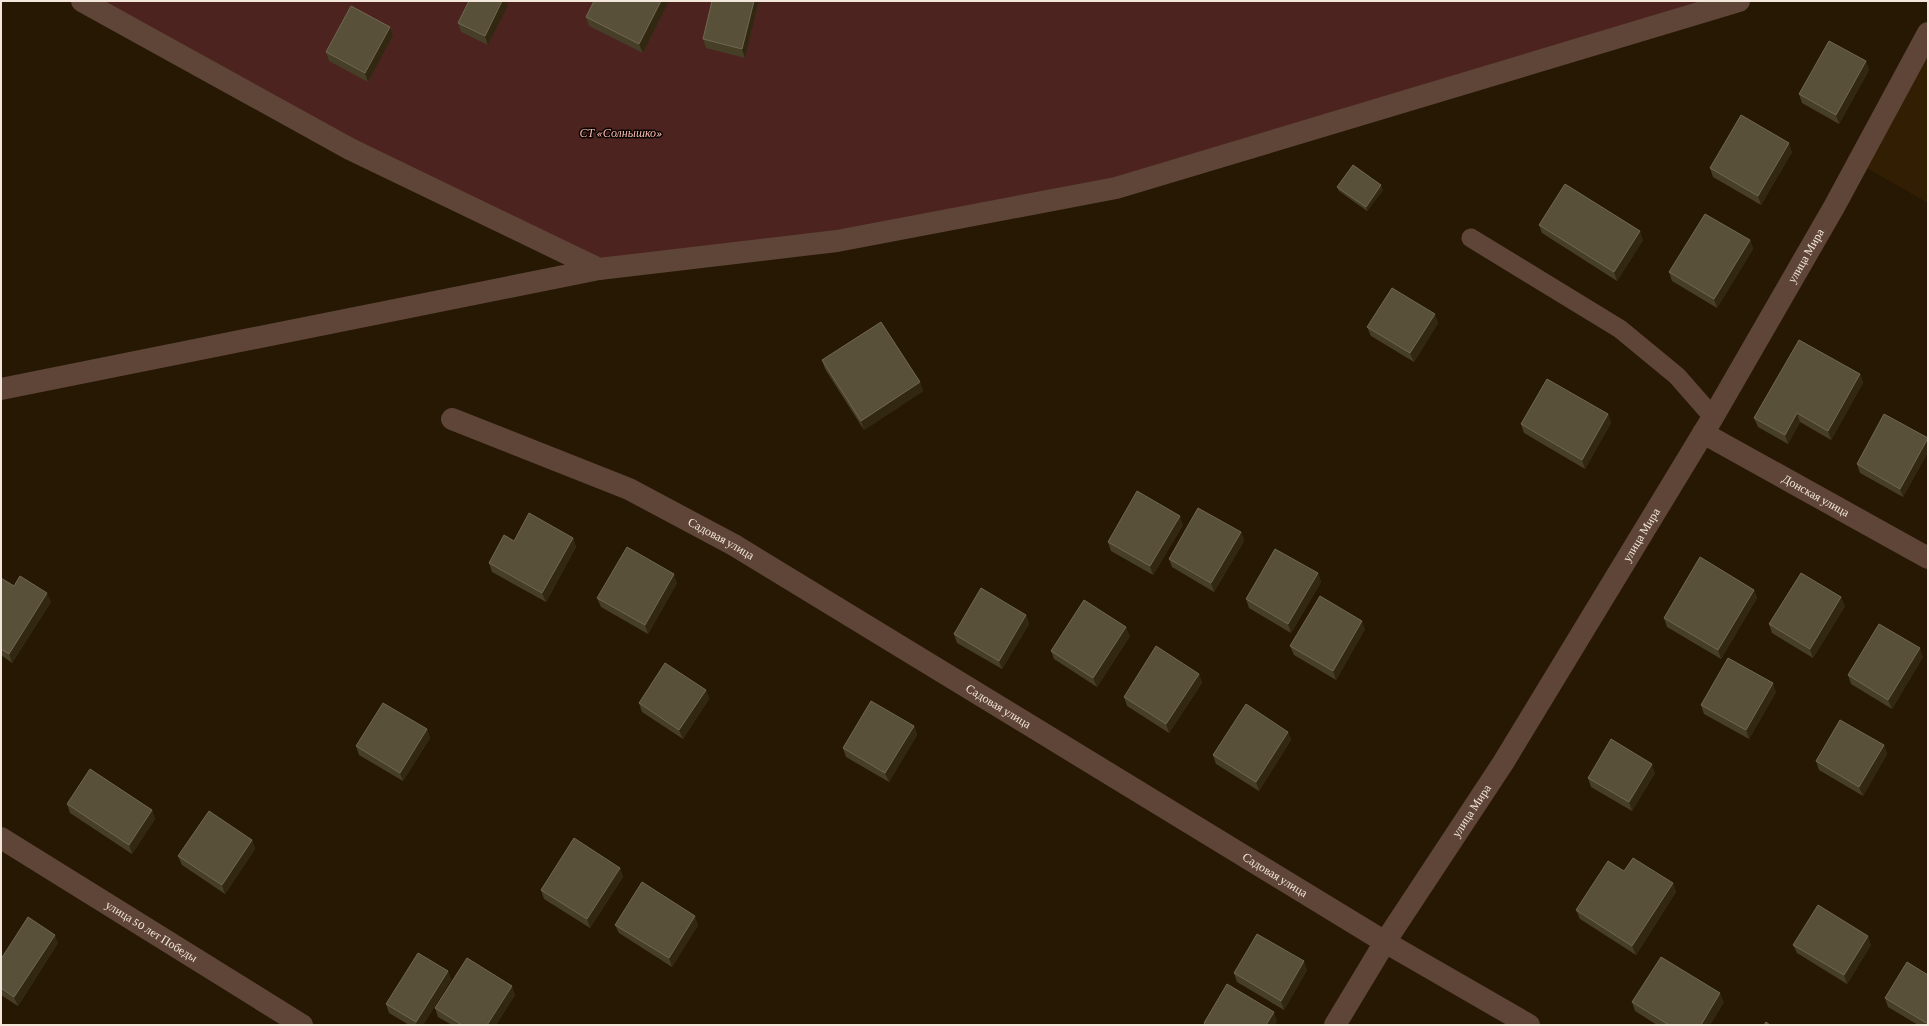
<svg xmlns="http://www.w3.org/2000/svg" width="1929" height="1026" font-family="'Crimson Pro',serif">
<rect width="100%" height="100%" fill="#271804"/>
<path fill="#321e02" d="M1928,33V203L1858,163Z"/>
<path fill="#4d231f" d="M82,1H1739L1116,188L599,269Z"/>
<g fill="none" stroke-linecap="round" stroke-linejoin="round">
<path stroke="#5f4537" stroke-width="19" d="M1471,238L1620,329L1677,376L1713,417"/>
<g stroke="#5f4537" stroke-width="22">
<path d="M82,1L350,149L599,269L837,241L1116,188L1739,1"/>
<path d="M1,389L599,269"/>
<path id="s1" d="M452,419L629,489L734,545L1385,942L1529,1025"/>
<path id="s2" d="M1703,433L1928,558"/>
<path id="s3" d="M1,838L302,1025"/>
<path id="s4" d="M1335,1025L1385,942L1503,763L1713,417L1834,207L1928,33"/>
</g>
</g>
<path fill="#463e26" d="M669,1L643,53L589,26L586,17Z
M712,1H759L745,58L706,48L703,39Z
M508,6L488,45L461,32L458,23Z
M393,36L368,82L329,61L326,52Z
M1866,61L1869,70L1839,124L1802,103L1799,94Z
M1792,152L1761,205L1713,177L1710,168Z
M1337,187L1383,190L1367,211L1339,191Z
M1539,225L1643,240L1617,281L1542,233Z
M1750,240L1753,249L1717,308L1672,281L1669,272Z
M1438,323L1414,362L1371,336L1367,327Z
M822,360L920,382L923,391L864,430L825,369Z
M1860,374L1863,383L1831,440L1800,422L1788,444L1758,427L1754,418Z
M1608,414L1611,423L1585,469L1524,433L1521,424Z
M1928,438V452L1903,497L1860,473L1857,464Z
M1183,525L1153,575L1111,551L1108,542Z
M1241,532L1244,541L1214,592L1172,567L1169,559Z
M573,538L576,547L546,602L492,572L489,563L514,541Z
M1318,573L1321,582L1291,633L1249,608L1246,599Z
M1,578L14,586L51,602L12,663L1,655Z
M677,583L648,634L601,607L597,598Z
M1754,590L1757,598L1721,659L1667,627L1664,618Z
M1845,606L1813,658L1772,633L1769,624Z
M1026,615L1029,624L1002,669L957,643L954,634Z
M1365,629L1336,680L1294,655L1290,646Z
M1130,636L1097,687L1054,659L1051,651Z
M1923,657L1892,709L1851,684L1848,675Z
M1199,674L1202,683L1169,733L1127,706L1124,697Z
M706,690L709,699L683,739L642,712L639,703Z
M1776,692L1749,739L1704,714L1701,705Z
M914,726L917,735L889,782L846,757L843,748Z
M427,729L430,738L403,781L359,755L356,746Z
M1288,732L1291,740L1259,791L1216,764L1213,755Z
M1884,745L1887,754L1863,796L1819,770L1816,761Z
M1655,773L1632,811L1591,787L1588,778Z
M67,804L152,810L155,819L132,854L70,813Z
M252,840L255,849L225,894L182,865L178,856Z
M620,868L623,877L590,928L544,899L541,890Z
M1624,871L1673,883L1676,892L1636,955L1580,919L1576,910Z
M615,925H698L672,967L619,933Z
M58,943L18,1006L1,995V959Z
M1793,945H1871L1847,984L1797,953Z
M1307,970L1284,1010L1237,982L1234,973Z
M448,971L451,980L423,1025H409L389,1013L386,1004Z
M1928,975V1025H1918L1888,1007L1885,998Z
M515,995L496,1025H452L438,1017L435,1008Z
M1632,1002H1724L1710,1025H1657L1635,1011Z"/>
<path fill="#322710" d="M502,1H506L508,6L488,45L485,36Z
M661,1H669L643,53L639,44Z
M754,1H759L745,58L742,49Z
M390,27L393,36L368,82L365,73Z
M1866,61L1869,70L1839,124L1836,115Z
M1789,143L1792,152L1761,205L1758,196Z
M1381,185L1383,190L1367,211L1366,207Z
M1640,231L1643,240L1617,281L1614,272Z
M1750,240L1753,249L1717,308L1714,299Z
M1435,314L1438,323L1414,362L1410,353Z
M1860,374L1863,383L1831,440L1828,431Z
M920,382L923,391L864,430L861,421Z
M1797,413L1800,422L1788,444L1785,435Z
M1608,414L1611,423L1585,469L1582,460Z
M1928,438V452L1903,497L1900,489Z
M1180,516L1183,525L1153,575L1150,566Z
M1241,532L1244,541L1214,592L1211,583Z
M573,538L576,547L546,602L542,593Z
M1318,573L1321,582L1291,633L1288,624Z
M674,574L677,583L648,634L645,625Z
M1754,590L1757,598L1721,659L1718,650Z
M47,593L51,602L12,663L9,654Z
M1841,597L1845,606L1813,658L1810,649Z
M1026,615L1029,624L1002,669L999,661Z
M1362,621L1365,629L1336,680L1333,671Z
M1126,627L1130,636L1097,687L1093,678Z
M1920,648L1923,657L1892,709L1888,700Z
M1199,674L1202,683L1169,733L1166,724Z
M1773,683L1776,692L1749,739L1746,730Z
M706,690L709,699L683,739L679,730Z
M914,726L917,735L889,782L885,773Z
M427,729L430,738L403,781L400,773Z
M1288,732L1291,740L1259,791L1256,782Z
M1884,745L1887,754L1863,796L1859,787Z
M1652,764L1655,773L1632,811L1629,802Z
M152,810L155,819L132,854L129,845Z
M252,840L255,849L225,894L222,885Z
M620,868L623,877L590,928L587,919Z
M1673,883L1676,892L1636,955L1632,946Z
M695,916L698,925L672,967L669,958Z
M55,935L58,943L18,1006L14,997Z
M1868,936L1871,945L1847,984L1844,975Z
M1304,961L1307,970L1284,1010L1281,1001Z
M448,971L451,980L423,1025H417L416,1022Z
M512,986L515,995L496,1025H487Z
M1720,993L1724,1002L1710,1025H1701Z
M1274,1012L1277,1021L1275,1025H1266Z"/>
<path fill="#585039" stroke="#706852" d="M469,1H502L485,36L458,23Z
M594,1H661L639,44L586,17Z
M712,1H754L742,49L703,39Z
M351,6L390,27L365,73L326,52Z
M1829,41L1866,61L1836,115L1799,94Z
M1741,115L1789,143L1758,196L1710,168Z
M1353,165L1381,185L1366,207L1337,187Z
M1565,184L1640,231L1614,272L1539,225Z
M1705,214L1750,240L1714,299L1669,272Z
M1392,288L1435,314L1410,353L1367,327Z
M881,322L920,382L861,421L822,360Z
M1799,340L1860,374L1828,431L1797,413L1785,435L1754,418Z
M1547,379L1608,414L1582,460L1521,424Z
M1884,414L1928,438L1900,489L1857,464Z
M1137,491L1180,516L1150,566L1108,542Z
M1198,508L1241,532L1211,583L1169,559Z
M529,513L573,538L542,593L489,563L504,535L514,541Z
M627,547L674,574L645,625L597,598Z
M1275,549L1318,573L1288,624L1246,599Z
M1700,557L1754,590L1718,650L1664,618Z
M1801,573L1841,597L1810,649L1769,624Z
M20,576L47,593L9,654L1,649V578L14,586Z
M981,588L1026,615L999,661L954,634Z
M1320,596L1362,621L1333,671L1290,646Z
M1084,600L1126,627L1093,678L1051,651Z
M1879,624L1920,648L1888,700L1848,675Z
M1156,646L1199,674L1166,724L1124,697Z
M1728,658L1773,683L1746,730L1701,705Z
M665,663L706,690L679,730L639,703Z
M871,701L914,726L885,773L843,748Z
M383,703L427,729L400,773L356,746Z
M1246,704L1288,732L1256,782L1213,755Z
M1840,720L1884,745L1859,787L1816,761Z
M1611,739L1652,764L1629,802L1588,778Z
M90,769L152,810L129,845L67,804Z
M209,811L252,840L222,885L178,856Z
M574,838L620,868L587,919L541,890Z
M1633,858L1673,883L1632,946L1576,910L1608,861L1624,871Z
M642,882L695,916L669,958L615,925Z
M1818,905L1868,936L1844,975L1793,945Z
M28,917L55,935L14,997L1,988V959Z
M1257,934L1304,961L1281,1001L1234,973Z
M418,953L448,971L416,1022L386,1004Z
M1661,957L1720,993L1701,1025H1669L1632,1002Z
M467,958L512,986L487,1025H462L435,1008Z
M1907,962L1928,975V1024L1885,998Z
M1227,984L1274,1012L1266,1025H1206L1204,1023Z
M1766,1022L1770,1025H1764Z"/>
<g text-anchor="middle" stroke-width="3" stroke-linejoin="round" paint-order="stroke">
<g font-size="12" font-style="italic" fill="#f6b7af" stroke="#0b0501">
<text x="621" y="137">СТ «Солнышко»</text>
</g>
<g font-size="12" fill="#f2e7da" stroke="#0b0501">
<text dy="4" stroke="none"><textPath href="#s4" startOffset="902">улица Мира</textPath></text>
<text dy="4" stroke="none"><textPath href="#s2" startOffset="129">Донская улица</textPath></text>
<text dy="4" stroke="none"><textPath href="#s4" startOffset="578">улица Мира</textPath></text>
<text dy="4" stroke="none"><textPath href="#s1" startOffset="295">Садовая улица</textPath></text>
<text dy="4" stroke="none"><textPath href="#s1" startOffset="619">Садовая улица</textPath></text>
<text dy="4" stroke="none"><textPath href="#s4" startOffset="254">улица Мира</textPath></text>
<text dy="4" stroke="none"><textPath href="#s1" startOffset="943">Садовая улица</textPath></text>
<text dy="4" stroke="none"><textPath href="#s3" startOffset="177">улица 50 лет Победы</textPath></text>
</g>
</g>
<rect width="1929" height="1026" fill="none" stroke="#f2e7da" stroke-width="4"/>
</svg>
